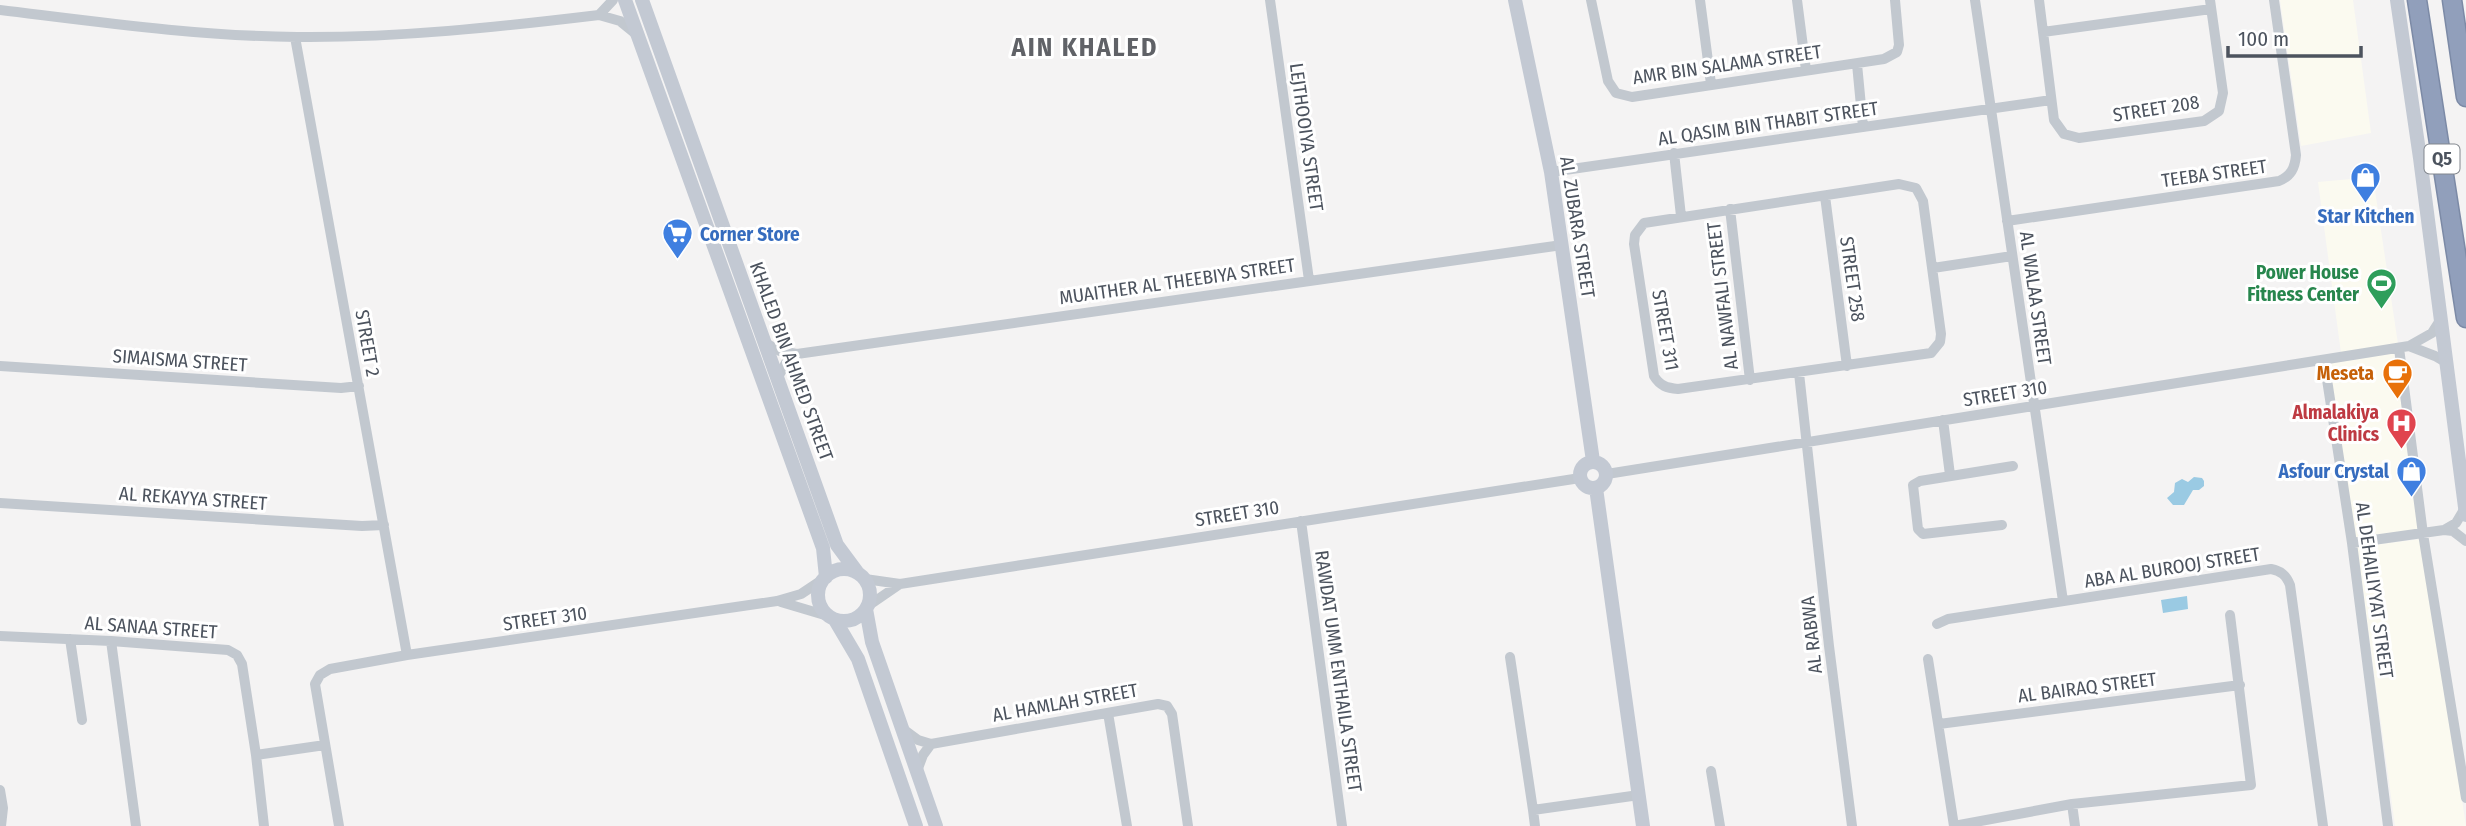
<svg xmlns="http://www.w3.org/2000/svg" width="2466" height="826" font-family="'Fira Sans Condensed',sans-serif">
<rect width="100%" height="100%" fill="#f4f3f3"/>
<path fill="#fbfaf0" d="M2280,0H2353L2371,133L2301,146Z
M2373,177L2398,344L2341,353L2318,182Z
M2394,353L2420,532L2356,540L2328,364Z
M2421,539L2466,826H2395L2357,547Z"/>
<path fill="#9acae3" d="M2194,477L2202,478L2204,481V486L2199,490H2193L2184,505H2173L2167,498L2174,492L2175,483L2182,479L2188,482Z
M2187,596L2188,609L2163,613L2161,600Z"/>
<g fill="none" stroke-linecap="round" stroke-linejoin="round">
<defs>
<path id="highway" d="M2417,0L2466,318
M2452,0L2466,97"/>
</defs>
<use href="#highway" stroke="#7c8aa6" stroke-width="21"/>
<path stroke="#c2c8cf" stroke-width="10" d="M1270,0L1309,280
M1591,0L1608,81L1616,93L1632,97L1884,59L1897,52L1899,45L1895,0
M1700,0L1711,84
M1797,0L1806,70
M1975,0L2063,601
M2039,0L2054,120L2064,134L2079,138L2204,121L2219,111L2223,93L2210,0
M0,10C99,22 197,36 297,37C398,38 499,27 599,15L620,21L636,34
M599,15L613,0
M2043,32L2211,9
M295,37L407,655
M1857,64L1863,127
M1674,153L1681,216
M1551,172L2051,100
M1899,184L1916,188L1923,201L1941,334L1940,342L1931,353L1678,389C1667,388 1660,386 1654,376L1634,244L1635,235L1644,223Z
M1825,196L1847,366
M1730,209L1750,380
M2007,221L2279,181C2291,176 2295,168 2296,155L2274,0
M1933,268L2012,256
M765,343L780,351L797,354L1562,245
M2409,346L2435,356L2447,363
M2399,348L2423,534L2466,798
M2324,360L2352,543L2388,826
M0,366L341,388L359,386
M1799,373L1829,646L1852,826
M778,377L787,361L796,354
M1943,420L1950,475
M1607,474L2409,346L2432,333L2441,319
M0,503L362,526L384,525
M1301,521L1342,826
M2002,525L1923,534L1918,529L1913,485L1920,481L2013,466
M2444,530L2453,531L2466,541
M2352,543L2444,530L2456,523L2465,508
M865,579L900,584L1580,478
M781,602L828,616
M868,606L900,584
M1937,624L1948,619L2271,569C2281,571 2286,575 2290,585L2323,826
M0,636L111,641L228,650L237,655L242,664L256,755L264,826
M70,639L82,720
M111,641L136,826
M1510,657L1533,810
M1928,659L1954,826L2072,804L2251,785L2230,615
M1108,713L1127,826
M1939,724L2240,685
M903,729L918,740L931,744L1158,704L1167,706L1172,714L1188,826
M256,755L325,745
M917,771L923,755L931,744
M1711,771L1720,826
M0,790L3,808L1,826
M2072,804L2075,826
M339,826L315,684L320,675L330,669L407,655L777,601L801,594L822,580
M1535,826L1533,810L1639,795"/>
<path stroke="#c3c9d3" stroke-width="14" d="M625,0L823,548L826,577
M642,0L837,545L857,572
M1515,0L1551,172L1593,461
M2397,0L2420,158L2466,515
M1580 475a13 13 0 1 1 26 0a13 13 0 1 1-26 0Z
M1596,488L1643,826
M818 595a26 26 0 1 1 52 0a26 26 0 1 1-52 0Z
M866,609L872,642L936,826
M835,620L858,659L916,826"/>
<use href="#highway" stroke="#919fbb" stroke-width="18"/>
</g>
<defs>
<symbol id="shop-pin" viewBox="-11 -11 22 30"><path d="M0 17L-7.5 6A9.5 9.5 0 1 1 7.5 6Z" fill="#3f7fe0" stroke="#fff"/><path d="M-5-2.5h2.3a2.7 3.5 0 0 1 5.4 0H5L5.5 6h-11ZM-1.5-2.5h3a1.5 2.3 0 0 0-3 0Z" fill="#fff"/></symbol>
<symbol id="supermarket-pin" viewBox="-11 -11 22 30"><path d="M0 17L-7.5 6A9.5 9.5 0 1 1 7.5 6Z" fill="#3f7fe0" stroke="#fff"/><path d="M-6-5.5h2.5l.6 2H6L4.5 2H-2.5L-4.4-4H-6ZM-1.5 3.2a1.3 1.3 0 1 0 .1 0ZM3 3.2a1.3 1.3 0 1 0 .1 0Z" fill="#fff"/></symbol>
<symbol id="stadium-pin" viewBox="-11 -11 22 30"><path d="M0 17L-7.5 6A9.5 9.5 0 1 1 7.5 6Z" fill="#2e9e5b" stroke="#fff"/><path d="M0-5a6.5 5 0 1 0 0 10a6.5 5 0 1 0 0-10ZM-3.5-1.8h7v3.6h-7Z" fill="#fff"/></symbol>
<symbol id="cafe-pin" viewBox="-11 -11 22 30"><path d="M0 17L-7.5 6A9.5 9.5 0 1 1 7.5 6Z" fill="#e8710a" stroke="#fff"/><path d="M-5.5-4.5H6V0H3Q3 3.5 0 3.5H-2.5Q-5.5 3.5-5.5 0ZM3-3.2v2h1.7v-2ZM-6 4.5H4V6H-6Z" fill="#fff"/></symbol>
<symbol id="hospital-pin" viewBox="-11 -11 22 30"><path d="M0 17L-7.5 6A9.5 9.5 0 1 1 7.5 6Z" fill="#e0444e" stroke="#fff"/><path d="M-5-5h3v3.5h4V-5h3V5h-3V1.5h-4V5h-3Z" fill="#fff"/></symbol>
</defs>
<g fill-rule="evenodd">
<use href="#shop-pin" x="2348" y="160" width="35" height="47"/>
<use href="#supermarket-pin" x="660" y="216" width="35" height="47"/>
<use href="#stadium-pin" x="2364" y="266" width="35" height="47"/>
<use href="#cafe-pin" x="2380" y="356" width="35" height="47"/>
<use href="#hospital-pin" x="2384" y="406" width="35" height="47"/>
<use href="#shop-pin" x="2394" y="454" width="35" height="47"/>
</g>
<g text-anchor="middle" stroke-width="6" stroke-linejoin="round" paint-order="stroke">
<rect fill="#fff" stroke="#82878e" stroke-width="2" x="2424.5" y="144.5" width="35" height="29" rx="5"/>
<g font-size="18" font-weight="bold" fill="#4c535e">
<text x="2442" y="165">Q5</text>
</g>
<g font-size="19" fill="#4c535e" stroke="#fff">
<text transform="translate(1727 64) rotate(-8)" y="7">AMR BIN SALAMA STREET</text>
<text transform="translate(2156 108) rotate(-9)" y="7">STREET 208</text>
<text transform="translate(1768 123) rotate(-8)" y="7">AL QASIM BIN THABIT STREET</text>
<text transform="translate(1307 137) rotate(82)" y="7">LEJTHOOIYA STREET</text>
<text transform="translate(2214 173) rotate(-8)" y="7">TEEBA STREET</text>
<text transform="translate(1578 227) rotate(81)" y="7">AL ZUBARA STREET</text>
<text transform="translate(1853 279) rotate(82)" y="7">STREET 258</text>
<text transform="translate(1177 281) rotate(-8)" y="7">MUAITHER AL THEEBIYA STREET</text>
<text transform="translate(1722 296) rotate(-97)" y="7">AL NAWFALI STREET</text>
<text transform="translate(2036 298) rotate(82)" y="7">AL WALAA STREET</text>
<text transform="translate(1666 330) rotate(80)" y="7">STREET 311</text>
<text transform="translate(368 343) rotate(80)" y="7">STREET 2</text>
<text transform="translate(180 360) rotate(4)" y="7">SIMAISMA STREET</text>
<text transform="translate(792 361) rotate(70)" y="7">KHALED BIN AHMED STREET</text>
<text transform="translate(2005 393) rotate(-9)" y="7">STREET 310</text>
<text transform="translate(193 498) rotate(4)" y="7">AL REKAYYA STREET</text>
<text transform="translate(1237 513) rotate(-9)" y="7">STREET 310</text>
<text transform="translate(2172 567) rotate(-9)" y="7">ABA AL BUROOJ STREET</text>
<text transform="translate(2375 590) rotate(82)" y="7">AL DEHAILIYYAT STREET</text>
<text transform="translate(545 618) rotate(-8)" y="7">STREET 310</text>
<text transform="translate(151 627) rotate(4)" y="7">AL SANAA STREET</text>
<text transform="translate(1811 635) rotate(-96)" y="7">AL RABWA</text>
<text transform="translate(1339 671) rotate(82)" y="7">RAWDAT UMM ENTHAILA STREET</text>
<text transform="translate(2087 687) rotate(-7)" y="7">AL BAIRAQ STREET</text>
<text transform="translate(1065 702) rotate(-10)" y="7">AL HAMLAH STREET</text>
</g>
<g font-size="19" font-weight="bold" fill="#366cbe" stroke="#fff">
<text x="2366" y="223">Star Kitchen</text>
<text x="700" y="241" text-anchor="start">Corner Store</text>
<text x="2389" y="478" text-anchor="end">Asfour Crystal</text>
</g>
<g font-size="19" font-weight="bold" fill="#27864d" stroke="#fff" text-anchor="end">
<text x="2359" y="279">Power House<tspan x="2359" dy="22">Fitness Center</tspan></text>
</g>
<g font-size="19" font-weight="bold" fill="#c56008" stroke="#fff" text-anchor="end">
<text x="2374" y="380">Meseta</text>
</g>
<g font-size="19" font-weight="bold" fill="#be3a42" stroke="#fff" text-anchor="end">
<text x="2379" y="419">Almalakiya<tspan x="2379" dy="22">Clinics</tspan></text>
</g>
<g font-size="26" font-weight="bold" letter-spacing="2" fill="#606267" stroke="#fff">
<text x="1085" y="56">AIN KHALED</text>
</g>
</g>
<path d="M2228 46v10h133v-10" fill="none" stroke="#4c535e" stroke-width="3.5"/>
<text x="2238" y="46" font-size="21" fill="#4c535e" stroke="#ffffff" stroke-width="5" paint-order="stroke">100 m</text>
</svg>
